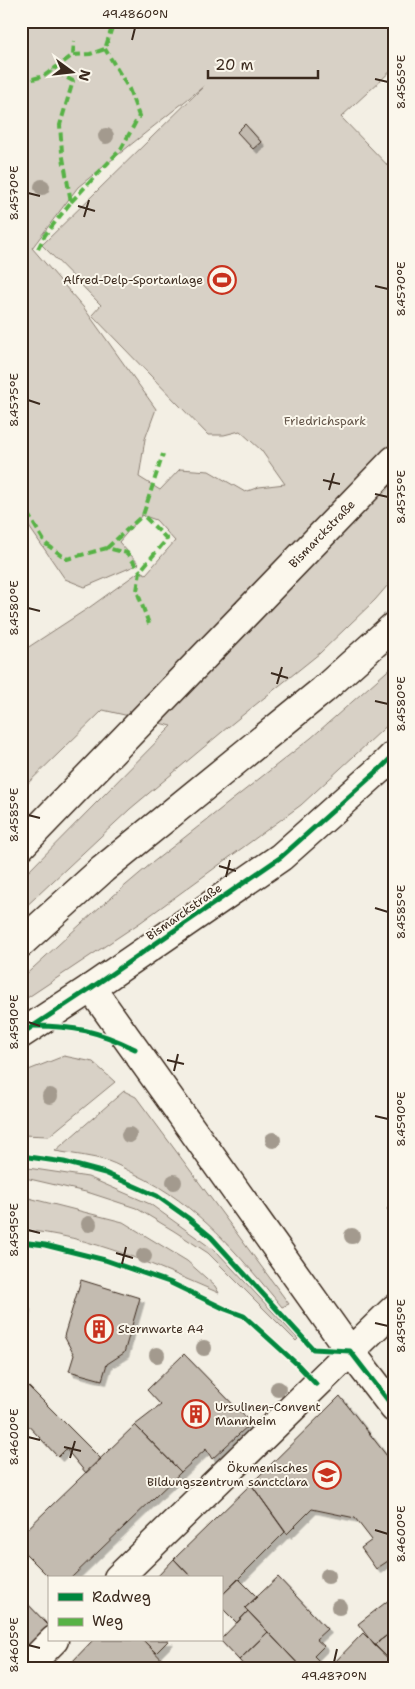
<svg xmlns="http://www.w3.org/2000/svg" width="415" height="1689" font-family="'Shantell Sans',sans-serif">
<defs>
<filter id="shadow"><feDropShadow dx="4.5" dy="4.5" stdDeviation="0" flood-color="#0004"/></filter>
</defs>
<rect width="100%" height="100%" fill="#f3efe4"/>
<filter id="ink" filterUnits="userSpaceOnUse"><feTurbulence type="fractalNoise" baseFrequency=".02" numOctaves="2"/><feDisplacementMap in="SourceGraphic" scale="10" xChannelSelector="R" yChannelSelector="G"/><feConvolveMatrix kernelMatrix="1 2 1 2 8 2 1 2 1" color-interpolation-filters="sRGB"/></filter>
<g filter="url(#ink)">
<path fill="#d8d1c6" stroke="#8a7e72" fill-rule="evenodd" d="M21,21H394V68L341,117L394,172V578L375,600L320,653L234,722L130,809L21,911V879L172,726L103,710L21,790V652L90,607L140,571L146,574L175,541L156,520L142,515L119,542L139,564L85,587L65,579L21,515ZM204,86L42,245L101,305L92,315L208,435H224L240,431L261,450L285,484L259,487L245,492L209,471L180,469L160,490L139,477L145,439L156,409L84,308L32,248L78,187Z
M394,665V719L301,805L141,922L21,1002V979L93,913L152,863L311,738Z
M64,1056L93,1062L115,1082L49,1136L21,1135V1075L26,1071Z
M124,1091L136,1097L289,1304L282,1307C239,1255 198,1204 135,1174C127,1170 117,1164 108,1161C91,1156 72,1154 55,1151Z
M21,1167L88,1177L150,1204L218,1253L298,1339L296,1341L208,1253L174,1231L136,1208L90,1193L21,1177Z
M21,1196L123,1222L187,1261L215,1286L219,1293C156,1266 90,1235 21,1230Z"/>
<path fill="#c3bbb0" stroke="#3b2a1e" filter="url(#shadow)" d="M245,124L261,142L253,149L237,132Z
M394,1202V1216L387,1209Z
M81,1280L140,1298L124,1353L107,1364L102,1380L69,1371L74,1355L64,1336Z
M21,1300L26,1305L21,1369Z
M184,1354L251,1423L212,1459L206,1449L181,1472L135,1425L161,1405L147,1390Z
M21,1379L101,1459L86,1473L66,1449L58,1457L21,1418Z
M340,1396L394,1465V1568L388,1561L376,1569L361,1548L372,1540L355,1518L312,1509L287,1534L251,1484Z
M135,1425L181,1472L71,1578H50L21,1549V1535Z
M251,1484L285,1532L221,1596V1578H192L174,1559Z
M174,1559L192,1578H156Z
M278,1577L327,1629L316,1639L324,1646L314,1656L326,1668H302L245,1608Z
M239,1579L257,1597L245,1608L248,1611L237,1623L221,1607V1596Z
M394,1596V1630L374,1645L358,1624Z
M21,1597L49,1626L21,1654Z
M248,1611L268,1632L239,1660L220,1640Z
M268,1632L302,1668H246L239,1660Z
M363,1633L394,1664V1668H329Z
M389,1634L394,1639V1664L374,1645Z
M93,1640H143L170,1668H74L70,1664Z
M143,1640H169L156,1653Z"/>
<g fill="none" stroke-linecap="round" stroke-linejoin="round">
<defs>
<path id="minor" d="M91,988L350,1351L394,1408
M118,1578L394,1309
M26,1668L54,1640"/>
<path id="major" d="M21,846L394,460
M21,1034L91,988L281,857L382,767L394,755"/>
<path id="highway" d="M21,943L103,869L323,690L394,626"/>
</defs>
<use href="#minor" stroke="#3b2a1e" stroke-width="31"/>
<use href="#major" stroke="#3b2a1e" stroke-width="31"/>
<use href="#highway" stroke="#3b2a1e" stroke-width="31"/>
<use href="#minor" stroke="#fbf7ec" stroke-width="28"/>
<use href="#major" stroke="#fbf7ec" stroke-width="28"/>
<use href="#highway" stroke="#fbf7ec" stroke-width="28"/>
<path stroke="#57b245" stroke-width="4" stroke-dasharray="8 4" stroke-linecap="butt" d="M73,55L90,54L105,49L114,21
M21,82L44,76L73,55L74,41
M71,202L121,149L139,116L129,89L105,49
M38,249L45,235L71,202L62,152L60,125L73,81L52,70
M21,475L24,466L22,438
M21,503L46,544L67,559L107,548L127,553L140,571
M107,548L143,515
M149,624L137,591L140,571L167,539L143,515L163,454"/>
<defs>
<path id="cycleway" d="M34,1026C75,1026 98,1031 135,1049
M21,1034L91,988L281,857L382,767L394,755
M21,1156L64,1162L105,1173L157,1196L188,1218L211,1237L313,1349L350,1351L394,1408
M21,1242L45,1245L105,1260L169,1282L225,1309L244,1316L298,1365L316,1384"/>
</defs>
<use href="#cycleway" stroke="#fbf7ec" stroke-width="8"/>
<use href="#cycleway" stroke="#00873e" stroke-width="5"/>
</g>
<g fill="#a39a8e">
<circle cx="106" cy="136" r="8"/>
<circle cx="42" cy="187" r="8"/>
<circle cx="50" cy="1096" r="8"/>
<circle cx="129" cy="1135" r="8"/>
<circle cx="273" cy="1140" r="8"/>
<circle cx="174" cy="1182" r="8"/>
<circle cx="89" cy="1224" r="8"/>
<circle cx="352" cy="1236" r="8"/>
<circle cx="144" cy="1256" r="8"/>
<circle cx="204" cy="1348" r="8"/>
<circle cx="157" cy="1355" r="8"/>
<circle cx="278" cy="1389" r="8"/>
<circle cx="328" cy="1576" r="8"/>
<circle cx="339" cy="1607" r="8"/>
</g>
</g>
<path fill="none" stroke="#3b2a1e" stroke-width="2" d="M132,40L135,28M375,79L388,82M28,193L40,196M78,206L95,211M84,217L89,200M375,286L388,289M28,400L40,404M323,480L340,484M329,490L334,473M375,494L388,497M28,608L40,611M271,673L288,678M277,684L282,667M375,701L388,704M28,815L40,818M219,866L236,871M226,877L230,860M375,908L388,912M28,1022L40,1026M167,1060L184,1064M174,1071L178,1054M375,1116L388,1119M28,1230L40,1233M116,1253L133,1258M122,1264L126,1247M375,1323L388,1326M28,1437L40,1440M64,1447L81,1451M70,1458L75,1441M375,1530L388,1534M28,1645L40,1648M334,1662L337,1649"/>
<defs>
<symbol id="stadium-ring" viewBox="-11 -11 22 22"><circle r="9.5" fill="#fbf7ec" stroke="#c8321e" stroke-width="1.5"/><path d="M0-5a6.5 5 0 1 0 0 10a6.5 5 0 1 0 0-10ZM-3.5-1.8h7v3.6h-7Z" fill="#c8321e"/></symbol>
<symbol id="building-ring" viewBox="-11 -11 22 22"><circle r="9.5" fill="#fbf7ec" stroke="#c8321e" stroke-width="1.5"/><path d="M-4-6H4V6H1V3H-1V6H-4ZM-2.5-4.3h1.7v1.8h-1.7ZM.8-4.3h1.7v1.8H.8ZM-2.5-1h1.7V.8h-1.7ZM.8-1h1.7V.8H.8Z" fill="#c8321e"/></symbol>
<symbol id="university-ring" viewBox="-11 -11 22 22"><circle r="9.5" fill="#fbf7ec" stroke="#c8321e" stroke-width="1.5"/><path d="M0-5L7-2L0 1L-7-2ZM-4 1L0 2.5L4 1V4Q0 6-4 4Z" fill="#c8321e"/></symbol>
</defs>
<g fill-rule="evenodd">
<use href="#stadium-ring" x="206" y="264" width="32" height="32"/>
<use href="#building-ring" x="83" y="1313" width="32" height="32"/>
<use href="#building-ring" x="180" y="1398" width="32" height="32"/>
<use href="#university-ring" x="311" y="1459" width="32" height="32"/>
</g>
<g text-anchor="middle" stroke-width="4" stroke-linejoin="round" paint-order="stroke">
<g font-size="12" fill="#3b2a1e" stroke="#fbf7ec" text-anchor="end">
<text x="203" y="284">Alfred-Delp-Sportanlage</text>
<text x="118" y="1333" text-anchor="start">Sternwarte A4</text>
<text x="215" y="1411" text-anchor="start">Ursulinen-Convent<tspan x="215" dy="14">Mannheim</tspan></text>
<text x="308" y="1472">Ökumenisches<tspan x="308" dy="14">Bildungszentrum sanctclara</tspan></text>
</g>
<g font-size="12" fill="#625448" stroke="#fbf7ec">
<text x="325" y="425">Friedrichspark</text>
</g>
<g font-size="12" fill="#3b2a1e" stroke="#fbf7ec">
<text transform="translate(322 534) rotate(-46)" y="4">Bismarckstraße</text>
<text transform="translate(184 912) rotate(-35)" y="4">Bismarckstraße</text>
</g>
</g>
<rect width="415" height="1689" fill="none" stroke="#fbf7ec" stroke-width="55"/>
<rect x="48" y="1576" width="175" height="65" fill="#fbf7ec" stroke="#aea59a"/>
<rect x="58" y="1593" width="25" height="8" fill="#00873e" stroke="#aea59a"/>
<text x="92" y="1602" font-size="15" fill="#3b2a1e">Radweg</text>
<rect x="58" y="1618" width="25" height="8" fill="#57b245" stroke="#aea59a"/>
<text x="92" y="1626" font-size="15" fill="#3b2a1e">Weg</text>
<g transform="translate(72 72) rotate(105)" stroke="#fbf7ec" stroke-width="4" paint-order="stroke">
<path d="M0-4L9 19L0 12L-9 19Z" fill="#3b2a1e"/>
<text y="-8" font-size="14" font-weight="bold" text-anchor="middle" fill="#3b2a1e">N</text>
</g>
<path d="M208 70v8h110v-8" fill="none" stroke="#3b2a1e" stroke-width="2.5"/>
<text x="215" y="70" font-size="15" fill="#3b2a1e" stroke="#fbf7ec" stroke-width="4" paint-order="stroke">20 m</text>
<rect x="28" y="28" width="360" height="1634" fill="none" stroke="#3b2a1e" stroke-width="2"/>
<g font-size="12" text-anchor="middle" fill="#3b2a1e">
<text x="135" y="18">49.4860°N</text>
<text transform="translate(401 82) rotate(-90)" y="4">8.4565°E</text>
<text transform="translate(14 193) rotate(-90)" y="4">8.4570°E</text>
<text transform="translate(401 289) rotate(-90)" y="4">8.4570°E</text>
<text transform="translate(14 400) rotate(-90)" y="4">8.4575°E</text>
<text transform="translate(401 497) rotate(-90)" y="4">8.4575°E</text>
<text transform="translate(14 608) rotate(-90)" y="4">8.4580°E</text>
<text transform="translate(401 704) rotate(-90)" y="4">8.4580°E</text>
<text transform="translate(14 815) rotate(-90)" y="4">8.4585°E</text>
<text transform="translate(401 912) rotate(-90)" y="4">8.4585°E</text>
<text transform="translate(14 1022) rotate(-90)" y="4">8.4590°E</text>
<text transform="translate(401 1119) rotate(-90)" y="4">8.4590°E</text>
<text transform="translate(14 1230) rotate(-90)" y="4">8.4595°E</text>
<text transform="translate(401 1326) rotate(-90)" y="4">8.4595°E</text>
<text transform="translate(14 1437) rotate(-90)" y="4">8.4600°E</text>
<text transform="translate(401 1534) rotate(-90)" y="4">8.4600°E</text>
<text transform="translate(14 1645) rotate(-90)" y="4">8.4605°E</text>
<text x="334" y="1680">49.4870°N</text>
</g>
</svg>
